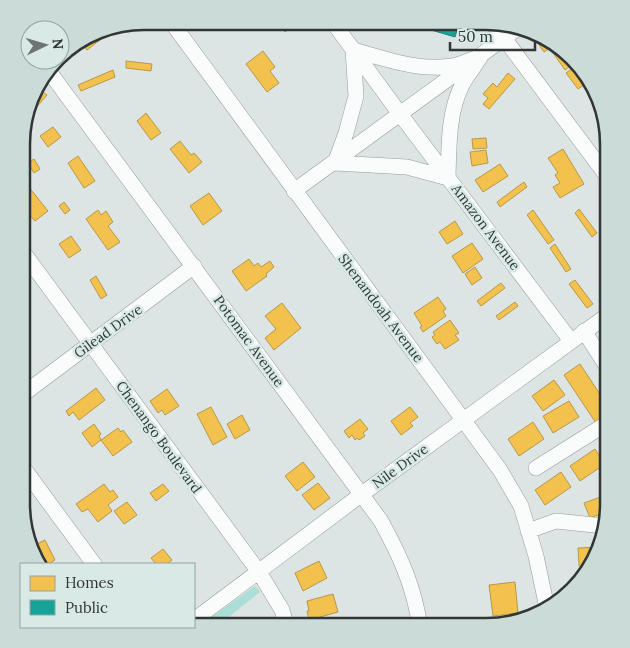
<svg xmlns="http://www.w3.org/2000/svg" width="630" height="648" font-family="Lora,serif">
<rect width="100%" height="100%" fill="#dce5e3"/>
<path fill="#aaded6" d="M255,586L260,592L216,627H198Z"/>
<path fill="#f2c14e" stroke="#b89847" d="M280,25H296L285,32Z
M104,28H107L110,32L87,50L82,43Z
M544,37L555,45L544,52L537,42Z
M559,49L575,63L565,70L553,53Z
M263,51L275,67L270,71L279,83L267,92L246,64Z
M126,61L152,64L151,71L126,68Z
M577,65L588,82L578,89L566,73Z
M113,70L115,77L81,91L78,85Z
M508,73L515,79L489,109L483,104L488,98L483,94L493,83L497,87Z
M36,86L47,95L35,109L29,105Z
M146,113L161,133L151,140L137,121Z
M53,127L61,137L48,147L40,136Z
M486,138L487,148L473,149L472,139Z
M180,141L191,155L194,153L202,162L189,173L170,149Z
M563,149L584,184L560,198L553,187L560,183L555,175L558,173L548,158Z
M486,150L488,163L472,166L470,152Z
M78,156L95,181L84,188L68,163Z
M34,159L40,169L34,173L28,163Z
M500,164L508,176L483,192L475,180Z
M524,182L527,187L500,207L497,202Z
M28,186L48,211L35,221L23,207V191Z
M209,193L222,211L203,225L190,206Z
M64,202L70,210L65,214L59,206Z
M579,209L597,233L592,237L575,213Z
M98,210L101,215L106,211L113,222L108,226L120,242L108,250L86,219Z
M533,210L554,240L548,244L527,215Z
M455,221L463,234L447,244L439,232Z
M71,236L81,250L69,258L59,244Z
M472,243L483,259L463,273L452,256Z
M555,244L571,269L566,272L550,248Z
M249,259L254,266L258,263L261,267L270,261L274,267L266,274L267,276L246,291L232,271Z
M475,267L482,278L472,285L465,274Z
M96,276L107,295L101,299L90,280Z
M575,280L593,304L587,308L569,284Z
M501,283L505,288L481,306L477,301Z
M438,297L446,309L443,311L446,316L423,332L420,327L422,326L414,313Z
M515,302L518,306L499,320L496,316Z
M282,303L301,328L274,350L265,338L276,329L265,316Z
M450,320L459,333L455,335L459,340L445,349L440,342L437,344L432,337L435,335L433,332Z
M580,364L609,408V415L596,423L564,375Z
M554,380L565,395L543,411L532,396Z
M96,388L105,400L79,420L73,412L69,416L66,411Z
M167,389L179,406L165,415L162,410L158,413L150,401Z
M569,401L579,417L553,433L543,416Z
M211,407L227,437L213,445L197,414Z
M410,407L418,417L410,423L413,426L401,435L391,421Z
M242,415L250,430L235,439L227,424Z
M360,419L368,429L363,433L365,436L359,440L357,438L355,440L352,435L349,438L344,431Z
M533,422L544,439L519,456L508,439Z
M94,424L101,434L99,436L101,440L92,447L82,433Z
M118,428L121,432L123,430L132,442L113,456L101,440Z
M595,449L605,464L580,481L570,466Z
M303,462L315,477L297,491L285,476Z
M561,472L571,487L545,505L535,490Z
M318,483L330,498L314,510L302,495Z
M104,484L110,492L113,490L118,497L108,505L112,511L98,522L88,509L82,512L76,504Z
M163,484L169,491L156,501L150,493Z
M609,494V511L590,518L584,503Z
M127,502L137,515L124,524L114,511Z
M45,540L55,560L50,563L51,564H39L33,546Z
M598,547L592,565L579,566L578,548Z
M163,549L172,560L167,564H156L151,558Z
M319,561L327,578L303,591L295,573Z
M515,582L518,613L493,616L489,585Z
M333,594L338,612L309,620L307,611H309L307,601Z"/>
<path fill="#17a398" stroke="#1f837b" d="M422,23H459L455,37L421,27Z"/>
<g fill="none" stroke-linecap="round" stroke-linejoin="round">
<defs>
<path id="minor" d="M492,22L609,179
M335,25L400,114L571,341
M175,27L500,470L521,506L536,556L547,608
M353,50C386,59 418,71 452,66C462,64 472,59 481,56C475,66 467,75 462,85C448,113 449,147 448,178L407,167L335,163L346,133L356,96Z
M48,70L381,521C400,556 414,586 420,627
M294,191L518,28
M23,252L259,572L282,610L287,627
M584,331L609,370
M22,395L194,266
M22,466L94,564
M536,468L609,422
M528,531L556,521L604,526
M194,620L362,494L609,314"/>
</defs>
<use href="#minor" stroke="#949b9a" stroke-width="16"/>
<use href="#minor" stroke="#fafbfb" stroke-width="15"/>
</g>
<g text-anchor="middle" stroke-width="5" stroke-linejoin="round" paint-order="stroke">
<g font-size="14" fill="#313736" stroke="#d8e9e6">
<text transform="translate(486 227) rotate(53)" y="5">Amazon Avenue</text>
<text transform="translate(381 308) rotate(53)" y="5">Shenandoah Avenue</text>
<text transform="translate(108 331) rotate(-36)" y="5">Gilead Drive</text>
<text transform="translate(249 341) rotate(54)" y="5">Potomac Avenue</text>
<text transform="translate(159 437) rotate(54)" y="5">Chenango Boulevard</text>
<text transform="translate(400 466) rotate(-36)" y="5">Nile Drive</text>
</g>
</g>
<path d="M0 0H630V648H0ZM144 30H486A114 114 0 0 1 600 144V504A114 114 0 0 1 486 618H144A114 114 0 0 1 30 504V144A114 114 0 0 1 144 30Z" fill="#cbdbd8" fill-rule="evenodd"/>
<path fill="none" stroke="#313736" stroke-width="2.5" d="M144 30H486A114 114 0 0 1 600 144V504A114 114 0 0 1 486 618H144A114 114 0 0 1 30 504V144A114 114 0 0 1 144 30Z"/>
<rect x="20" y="563" width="175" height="65" fill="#d8e9e6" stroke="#95a2a0"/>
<rect x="30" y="576" width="25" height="15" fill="#f2c14e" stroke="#95a2a0"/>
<text x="65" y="588" font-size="15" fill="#313736">Homes</text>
<rect x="30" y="600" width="25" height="15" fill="#17a398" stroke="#95a2a0"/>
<text x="65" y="613" font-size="15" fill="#313736">Public</text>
<g transform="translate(45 45) rotate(85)"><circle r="24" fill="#d8e9e6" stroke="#95a2a0"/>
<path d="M0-4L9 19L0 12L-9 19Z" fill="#6d7473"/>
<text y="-8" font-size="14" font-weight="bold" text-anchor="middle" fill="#313736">N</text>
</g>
<path d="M450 42v8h85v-8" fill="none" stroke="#313736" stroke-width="2.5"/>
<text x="458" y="42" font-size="15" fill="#313736" stroke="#d8e9e6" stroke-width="4" paint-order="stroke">50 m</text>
</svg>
